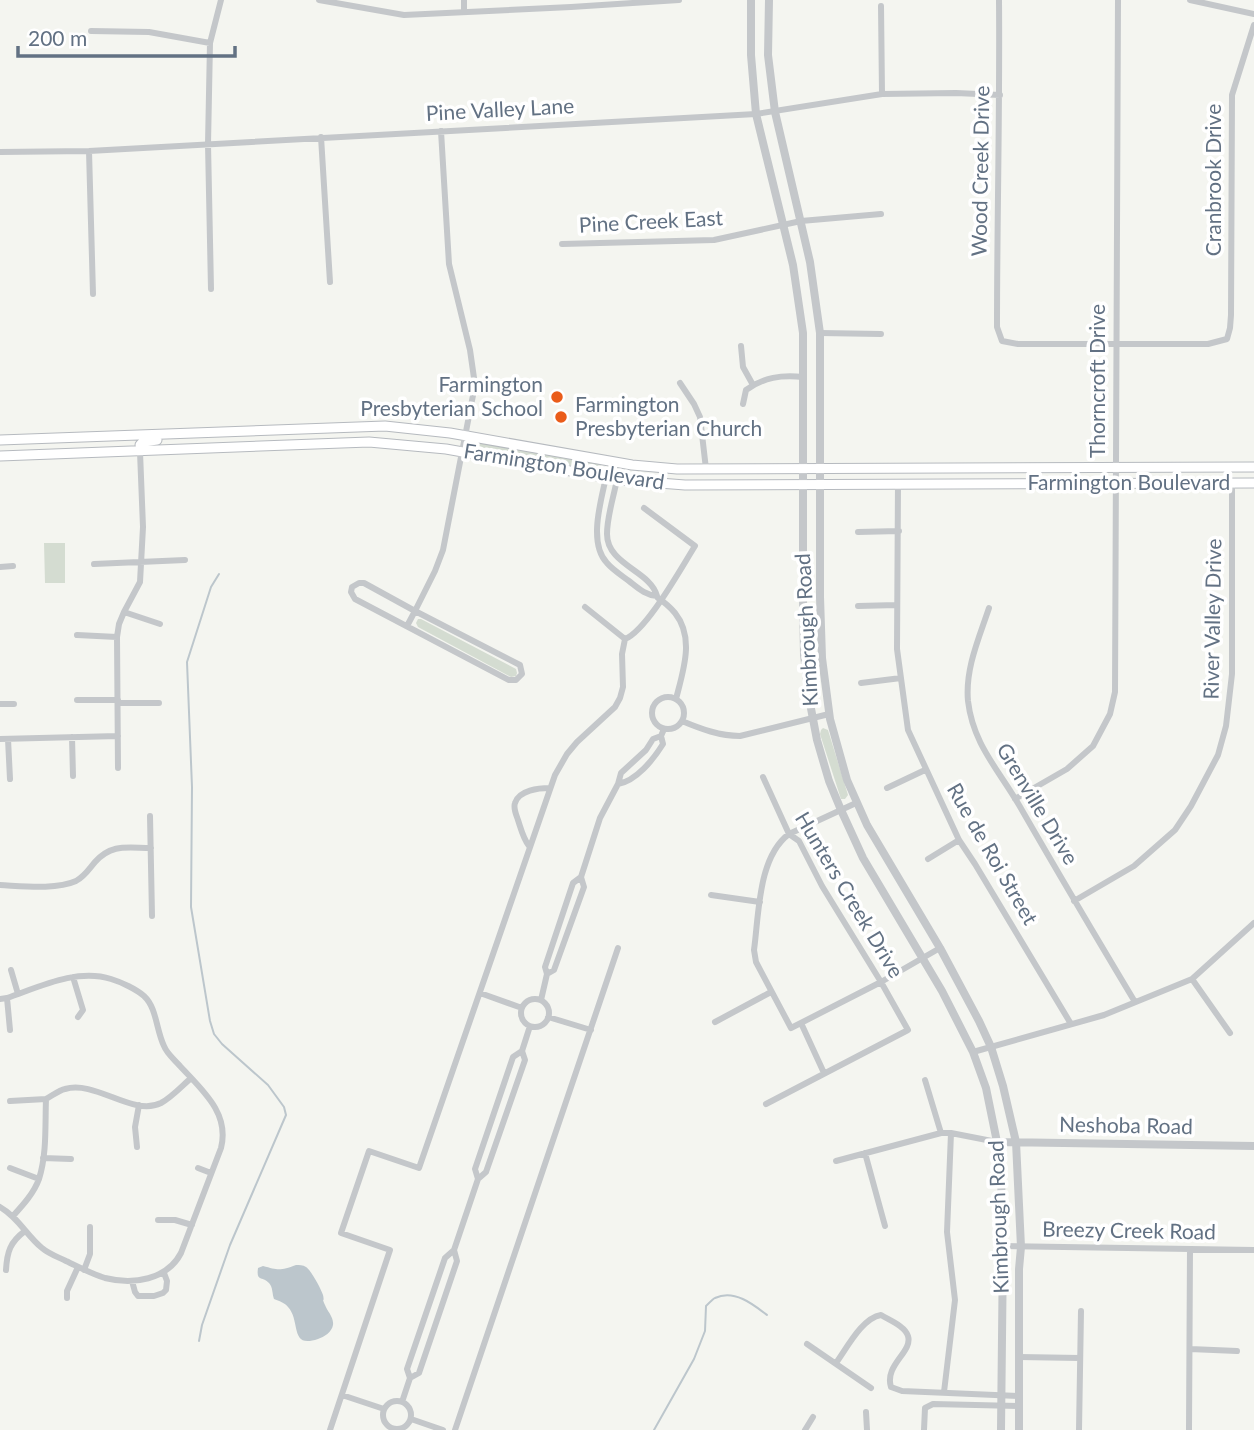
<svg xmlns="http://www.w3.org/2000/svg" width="1254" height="1430" font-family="Lato,sans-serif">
<rect width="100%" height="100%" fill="#f4f5f0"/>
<path fill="#d4dcd1" d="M476,442L600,464L602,466L599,469L536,461L474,450L471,446L472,443Z
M44,543H65V583H45Z
M418,619H421L516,669L517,673L516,676L511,677L418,627L416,623Z
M823,728L828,730L848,795L845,799H841L840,796L820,734L821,730Z"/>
<path fill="#bcc6cc" d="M296,1265C299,1265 303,1265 306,1267C311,1270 321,1289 323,1295C325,1304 321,1296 325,1305C327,1311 334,1317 333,1325C332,1332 324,1337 318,1339C289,1349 301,1321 288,1307C285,1303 279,1301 274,1299C272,1294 273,1287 269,1283C262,1276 256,1282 258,1268L263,1266C278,1270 280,1271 296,1265Z"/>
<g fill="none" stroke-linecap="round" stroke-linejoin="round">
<path stroke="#bcc6cc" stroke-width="2" d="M199,1341L202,1325L230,1245L286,1115L284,1107L268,1085L222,1044L214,1034L210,1021L191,907L192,787L187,662L211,587L219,574
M654,1430L694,1359L705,1331L706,1306C707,1305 714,1298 715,1298C734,1289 753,1304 767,1315"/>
<defs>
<path id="secondary" d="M0,440L385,426L450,433L632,465L677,469L1254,467
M140,445L143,442L157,440
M0,456L369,442L446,449L621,480L685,485L1254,483"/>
</defs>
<use href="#secondary" stroke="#b6babf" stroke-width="11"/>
<path stroke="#c4c7ca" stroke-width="6" d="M319,0L404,15L571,7L679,0
M464,0V11
M999,0C1000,109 997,218 997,327L1002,341L1018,344H1208L1227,339L1230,328L1231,315L1232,95L1254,25
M1190,0L1254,14
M881,6L882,94
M91,31L149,32L210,43
M321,137L330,282
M89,151L93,294
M0,152L89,151L756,114L882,94L956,93L1000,95
M562,244L714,240L801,221L881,214
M211,289L208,144L210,43L221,0
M820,333L881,334
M741,346L743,367L753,385
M680,383L694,404L700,417L706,469
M743,404L746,390C764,377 781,375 803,377
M606,477C601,501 588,543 607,563C613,570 621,575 629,581C638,588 645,595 657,596C651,571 607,565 607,534C607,516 614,496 617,479
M898,484L897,649L908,730L959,840L975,864L1071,1024
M858,532L899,531
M94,564L185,560
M0,567L13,566
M658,598C664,602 670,607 675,613C695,638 683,671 676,699
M858,606L897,605
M585,607L625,639
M989,608C979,638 965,669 968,701C973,744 998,769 1019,805C1057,871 1096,937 1135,1002
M124,612L160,624
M407,626L415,611L364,583H359L352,587L351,592L355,599L509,680H516L522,674L520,665L415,611L435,571L443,550L475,385L470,350L449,264L441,131
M77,635L117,637
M625,639C647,630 681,568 695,546L644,508
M861,683L901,678
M652 713a16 16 0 1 1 32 0a16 16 0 1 1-32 0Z
M77,700H118
M118,703H159
M0,704H14
M682,721C701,729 720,736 740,736L829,714
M661,736L653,739L646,750L621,773L618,784C636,781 653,760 663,744L661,736L664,729
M72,737L73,776
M0,739L118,736
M8,739L10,779
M118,768L117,637L119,624L124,612L140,582L143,527L140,452
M763,777L789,834L799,841L822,886L881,982L908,1030L766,1104
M887,788L925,770
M1015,799L1067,769L1093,746L1110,714L1115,692L1118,0
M856,803L789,834C758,857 759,914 754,950L756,962L791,1028L881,982L940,948
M150,816L152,916
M529,846C523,838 521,829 518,820C516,814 513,808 515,803C519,790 539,788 550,788
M928,859L959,840
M581,877L584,887L554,970L547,974L545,967L573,883L581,877L600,818L618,784
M0,885C22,886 56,890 76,881C85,876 89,869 95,862C112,843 128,848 151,848
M711,895L760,902
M1074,901L1134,866L1175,830L1191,806L1218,755L1226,726L1232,674V483
M11,970L18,994
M73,977L83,1010L78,1017
M1192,979L1230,1033
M480,993L522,1008
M7,998L10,1030
M0,999L7,998C39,987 77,968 111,979C121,982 136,989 144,996C157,1008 156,1030 164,1046C167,1054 175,1060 180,1066C202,1090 230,1113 221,1148L181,1253C167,1280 133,1285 105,1278C92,1274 79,1267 66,1261C58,1257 49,1254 42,1248C27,1236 18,1217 0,1207
M521 1013a14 14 0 1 1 28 0a14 14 0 1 1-28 0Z
M541,1000L547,974
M548,1017L591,1030
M715,1022L771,992
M801,1023L824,1073
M522,1051L513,1057L475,1169L478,1179L486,1172L525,1060L522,1051L530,1026
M973,1052L1104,1015L1192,979L1254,923
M925,1080L941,1133
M10,1101L46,1099
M137,1147L135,1127L139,1105
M865,1153L885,1226
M43,1158L71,1159
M836,1161L941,1133H951L997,1142
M10,1168L39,1179
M198,1168L211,1173
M13,1216C23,1205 34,1193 39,1179C47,1154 45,1125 46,1099C52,1096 59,1090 65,1089C96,1080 133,1117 161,1103C172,1097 182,1086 191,1078
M158,1220H175L192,1225
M1003,1246L1254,1250
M454,1250L457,1261L419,1373L410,1378L407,1369L445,1258L454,1250L478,1179
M6,1270C7,1252 10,1242 25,1231
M84,1270L90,1254V1227
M132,1281L135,1292L138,1296H154L163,1293L166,1290L167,1281L164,1273
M67,1298V1291L78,1267
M807,1344L871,1388
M1190,1349L1237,1351
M1019,1357L1080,1358
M836,1363C847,1348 862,1318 881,1315C889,1320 905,1326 908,1336C913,1352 884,1365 891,1387L902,1391L1019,1396
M944,1392L955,1300L947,1232L951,1133
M342,1395L384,1409
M383 1415a14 14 0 1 1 28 0a14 14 0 1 1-28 0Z
M402,1402L410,1378
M866,1412L867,1430
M411,1419L443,1430
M330,1430L390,1250L341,1233L369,1151L419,1168L555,775L567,754L577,742L615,707L620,698L623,687L622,654L625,639
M455,1430L618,948
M805,1430L813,1417
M924,1430L925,1408L933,1404L1020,1406
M1079,1430L1081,1311
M1189,1430L1190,1249"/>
<path stroke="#c4c7ca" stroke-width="8" d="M751,0V55L756,114L793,265L803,333V598L804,655L809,698L817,740L829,781L841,810L863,858L942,991L973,1052L986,1088L997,1142L1001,1177L1003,1246L1001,1430
M769,0L768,55L775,112L810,262L820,333V597L822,658L830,719L847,780L867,825L940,948L979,1021L991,1047L1003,1086L1016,1142L1021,1247L1019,1269V1430
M997,1142L1254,1146"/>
<use href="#secondary" stroke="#fff" stroke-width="9"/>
</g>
<g fill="#ea5c1a" stroke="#fff" stroke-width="2.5">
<circle cx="557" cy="397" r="7"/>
<circle cx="561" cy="417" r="7"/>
</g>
<g text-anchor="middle" stroke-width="7" stroke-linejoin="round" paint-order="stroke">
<g font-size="21" fill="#627183" stroke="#fff">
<text transform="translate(500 110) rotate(-3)" y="7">Pine Valley Lane</text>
<text transform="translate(981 171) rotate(-89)" y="7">Wood Creek Drive</text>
<text transform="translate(1214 180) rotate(-90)" y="7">Cranbrook Drive</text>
<text transform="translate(651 222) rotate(-3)" y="7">Pine Creek East</text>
<text transform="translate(1098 381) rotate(-90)" y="7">Thorncroft Drive</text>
<text transform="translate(564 467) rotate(9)" y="7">Farmington Boulevard</text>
<text x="1129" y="490">Farmington Boulevard</text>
<text transform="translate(1213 619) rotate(-89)" y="7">River Valley Drive</text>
<text transform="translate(807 630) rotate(-93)" y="7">Kimbrough Road</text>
<text transform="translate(1037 804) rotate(59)" y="7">Grenville Drive</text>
<text transform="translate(992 854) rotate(60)" y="7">Rue de Roi Street</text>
<text transform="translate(849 895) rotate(59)" y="7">Hunters Creek Drive</text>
<text transform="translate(1126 1126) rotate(1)" y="7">Neshoba Road</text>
<text transform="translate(999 1217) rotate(-92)" y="7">Kimbrough Road</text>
<text transform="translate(1129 1231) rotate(1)" y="7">Breezy Creek Road</text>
</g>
<g font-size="21" fill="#627183" stroke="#fff" text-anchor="end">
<text x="543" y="392">Farmington<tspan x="543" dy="24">Presbyterian School</tspan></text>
<text x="575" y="412" text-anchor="start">Farmington<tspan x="575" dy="24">Presbyterian Church</tspan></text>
</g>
</g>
<path d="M18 46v10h217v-10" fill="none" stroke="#627183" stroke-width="3.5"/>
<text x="28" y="46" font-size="21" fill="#627183" stroke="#ffffff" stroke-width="5" paint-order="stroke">200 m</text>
</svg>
